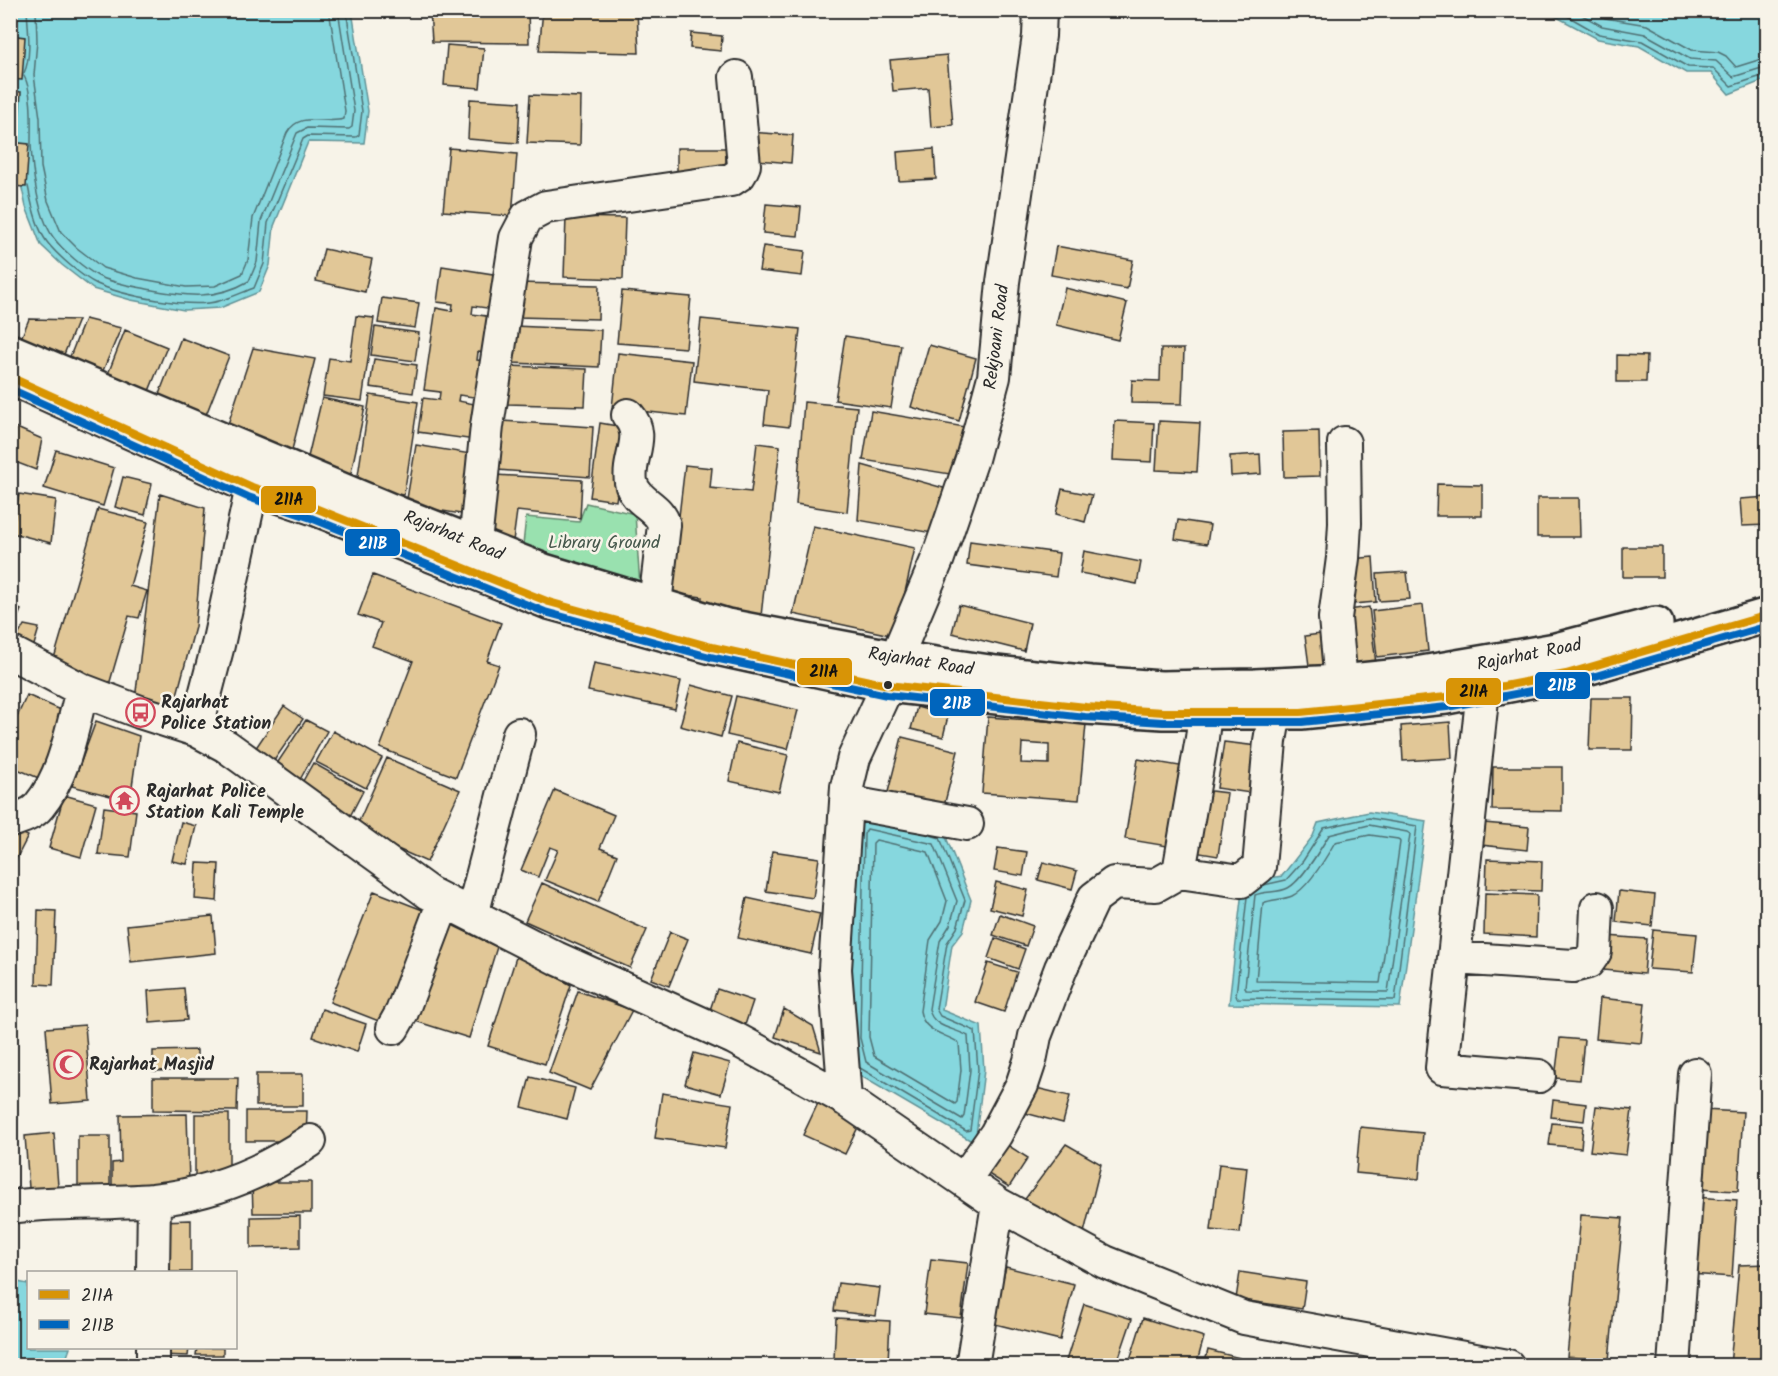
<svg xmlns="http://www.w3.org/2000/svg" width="1778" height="1376" font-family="Kalam,sans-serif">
<rect width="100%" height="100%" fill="#f7f3e8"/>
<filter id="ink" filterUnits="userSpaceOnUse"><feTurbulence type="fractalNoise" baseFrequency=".0167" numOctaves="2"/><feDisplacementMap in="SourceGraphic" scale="12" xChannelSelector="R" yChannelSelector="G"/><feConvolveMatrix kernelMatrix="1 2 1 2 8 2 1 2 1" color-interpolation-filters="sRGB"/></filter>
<g filter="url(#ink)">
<path fill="#99e1af" stroke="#62866d" stroke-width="1.5" d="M586,503L635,514L640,586L522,554L526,517L579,522Z"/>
<path fill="#86d7de" stroke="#629296" stroke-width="1.5" d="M13,11H352L368,111L364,143L308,142L274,226L270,265L259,292L220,308L184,310L131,300L93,289L62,265L41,245L26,207L18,170L17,119L13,78L15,41Z
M1550,11H1767V79L1729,94L1711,73H1686L1639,46L1598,39L1551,14Z
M1369,812L1426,821L1400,1007L1229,1004L1243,882L1282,876L1313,836L1318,823Z
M855,813L944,832L971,900L963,931L952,945L942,1010L981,1026L984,1070L975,1143L854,1072L846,1040Z
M10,1267L18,1282L28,1284V1348H70L64,1365H11Z"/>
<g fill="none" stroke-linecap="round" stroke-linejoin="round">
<path stroke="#4f7073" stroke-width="1.5" d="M36,10L37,41L34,75L40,118L41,167L48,201L61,232L77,248L103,268L137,278L186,287L215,286L242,274L248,260L253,218L287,133C300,110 324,125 344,119L345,111L329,10
M1557,10L1599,34L1642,41L1688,67L1713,68L1731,86L1768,74
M1573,10L1602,26L1645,34L1690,59L1716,61L1733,77L1768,66
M1592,10L1605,18L1647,25L1692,50L1718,52L1726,56L1736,67L1768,57
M24,73C32,56 28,29 27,10
M24,76C33,92 31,126 31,144C32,171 38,215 53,237C62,250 85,269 98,276C112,283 132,286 147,289C184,296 215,301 249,281L257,262L261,221L297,133L307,128L349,129L352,127L354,111L338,10
M28,186C31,202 37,229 47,242C57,255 82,277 97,284C124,296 191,309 219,301C231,298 243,292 254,288L264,264L268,223L303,139L308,136L356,137L359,135L362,111L346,10
M1369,825L1407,832L1410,834L1388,992L1246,990L1245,987L1255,895C1265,891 1279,893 1288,888C1302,881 1321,848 1329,835Z
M867,829L934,844L957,901L950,925L940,941L929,1009C932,1028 955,1028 968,1036L970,1070L964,1116L962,1119L866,1062L860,1038L864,834Z
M1370,835L1398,839L1400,842L1380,983L1256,981L1263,903C1272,899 1283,900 1292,896C1308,888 1326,858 1335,842Z
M876,840L928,852L947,901L942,921L930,940L920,1011C924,1033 944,1033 959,1043L961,1070L957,1102L955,1104L874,1056L869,1037L873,843Z
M1247,897L1236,995L1237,998L1395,1000L1417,826L1369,818L1324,828L1303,861L1286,880L1264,885
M860,1068L966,1131L970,1130L978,1070L975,1031L940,1016L936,1009L947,943L957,928L965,900L940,838L927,834"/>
</g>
<path fill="#e1c797" stroke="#2b2b2b" stroke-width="1.5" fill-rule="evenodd" d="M430,10H528L529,43L432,42Z
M543,10H637L639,53L539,51Z
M691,33L722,36L721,51L690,48Z
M10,35L25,37L22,80L10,79Z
M447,45L484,48L480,88L444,85Z
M947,55L953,125L931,127L928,88L893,91L890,60Z
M10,91L21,92L18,133L10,132Z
M530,95L581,97L580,145L527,143Z
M470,99L520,102L518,143L468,139Z
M748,132L793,135L791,163L745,159Z
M10,142L29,144L26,187L10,186Z
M449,148L517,154L512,216L443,211Z
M677,148H726V174H677Z
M934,149L936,179L899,181L897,152Z
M766,204L801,207L798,236L763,233Z
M566,217L625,218L623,279L564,277Z
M763,246L805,251L802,276L759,271Z
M1056,246L1133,260L1127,289L1051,275Z
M324,249L372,259L365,292L316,281Z
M442,266L499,275L494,309L473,306L472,314L493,317L488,353L478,352L477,360L487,361L481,398L459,395L458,401L480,405L475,440L418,432L423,398L439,400L440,392L424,390L436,308L452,311L453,304L437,302Z
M518,283L599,285L598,319L517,317Z
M1065,288L1127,303L1118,340L1056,325Z
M622,291L691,297L686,348L617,343Z
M382,298L419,303L415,328L378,323Z
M356,316L374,318L362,401L323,396L329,358L350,361Z
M29,319L78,320L63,357L20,341Z
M85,319L121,328L102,373L69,359Z
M701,319L800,329L789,427L764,424L768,390L694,381Z
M514,326L601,330L599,367L513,363Z
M375,327L419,333L415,361L371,355Z
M125,330L167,347L149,391L108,374Z
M845,336L901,345L891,408L835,400Z
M181,338L229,356L204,420L156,402Z
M929,345L976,358L959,421L911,407Z
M253,348L315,359L292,450L228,424Z
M1161,349H1184L1182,404L1131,403L1132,380L1160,381Z
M618,353L692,361L686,416L612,408Z
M1617,355L1647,356L1646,382H1617Z
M374,359L417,365L413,393L370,387Z
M509,366L587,369L585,406L507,404Z
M370,395L418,402L404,495L356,489Z
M322,398L365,407L349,482L308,457Z
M804,402L857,407L847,512L796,504Z
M871,411L965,427L956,475L863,460Z
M502,421L593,427L590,477L498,470Z
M1115,421L1154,423L1152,462L1113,460Z
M1159,421L1200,423L1197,472L1156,470Z
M600,423L617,426L624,438L616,501L590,497Z
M10,425L42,439L36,470L10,460Z
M1319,431L1320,476L1284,477L1283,432Z
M757,443L780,446L761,616L701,610L702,597L670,593L685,465L712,468L710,488L751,492Z
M416,445L477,455L467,515L406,505Z
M56,450L114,468L103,506L44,488Z
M1260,454L1261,474L1231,476L1230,456Z
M862,465L947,489L932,533L858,520Z
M495,475L582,480L580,518L517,511L513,541L484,535Z
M123,477L152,484L145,515L115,507Z
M1437,484L1482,485V516H1436Z
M1062,489L1092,495L1085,522L1056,514Z
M19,494L56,500L51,543L12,533Z
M160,494L205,508L195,627L170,721L134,708Z
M1768,497V525L1742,526L1740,499Z
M1537,498H1579L1580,537H1537Z
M98,509L148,522L130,586L147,591L139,618L129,616L109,685L52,665Z
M1178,520L1210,525L1207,544L1175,539Z
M813,526L915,548L895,636L793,614Z
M970,541L1059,553L1056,577L967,565Z
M1623,547H1662V577H1623Z
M1084,551L1141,562L1137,584L1080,573Z
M1373,557L1376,602L1353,604L1350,559Z
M1407,572L1410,599L1379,601L1377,574Z
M373,575L501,623L487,661L499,665L456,777L380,748L413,661L372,646L381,623L358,615Z
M10,605L21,610L10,635Z
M959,605L1030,623L1024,651L952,633Z
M1423,605L1428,651L1377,657L1372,611Z
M1369,607L1376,664L1349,667L1342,611Z
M24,625L39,628L31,655L11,649Z
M1328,633L1333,670L1310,673L1305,636Z
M594,663L681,681L675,709L588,691Z
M691,685L732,696L721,737L680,726Z
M27,695L70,714L41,779L10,766V732Z
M736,696L798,710L788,749L727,735Z
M1591,698H1633L1632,750H1589Z
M284,706L303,719L271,765L253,752Z
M917,707L948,716L943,737L911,729Z
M988,717L1086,724L1079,800L982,793ZM1022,743L1049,745V764L1021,763Z
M306,720L327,731L297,785L274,768Z
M96,721L139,736L130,801L72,786Z
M1450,722L1452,758L1403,761L1401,726Z
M333,731L382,758L366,788L316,762Z
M902,737L958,751L943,810L887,796Z
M1224,742L1257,746L1250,793L1217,788Z
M737,743L788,755L779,792L729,781Z
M387,758L460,790L427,862L355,830Z
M1138,759L1180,766L1167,846L1125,839Z
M313,763L363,791L347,822L298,790Z
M1493,767H1562V811L1492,810Z
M555,790L614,815L600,848L617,855L598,902L545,880L558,850L550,847L538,877L521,870Z
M1203,790L1227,793L1218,856L1194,852Z
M64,795L96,804L81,857L49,848Z
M104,807L136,811L130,857L98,854Z
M181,822L196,826L187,864L172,861Z
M1484,823L1529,827L1527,850L1481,845Z
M10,828L28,836L10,871Z
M998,848L1027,852L1023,876L994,871Z
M772,851L819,858L813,898L766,891Z
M1487,859L1542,861L1541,891L1486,889Z
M1043,862L1077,871L1072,889L1038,880Z
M197,863L219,864L217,901L195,899Z
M996,882L1028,890L1022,916L990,908Z
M542,883L647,930L630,968L525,921Z
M374,891L433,914L389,1025L330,1002Z
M1619,891L1655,895L1652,926L1616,922Z
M1485,893L1537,895L1536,937L1484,934Z
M747,898L820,914L811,954L738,938Z
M38,910L56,911L53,985L36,984Z
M1000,914L1033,926L1026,946L993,935Z
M213,916L216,953L131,962L127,925Z
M446,922L497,947L469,1038L412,1020Z
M1653,930L1697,934L1693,972L1649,969Z
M670,932L688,939L669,986L651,979Z
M1607,936L1647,939L1644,974L1604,970Z
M995,938L1025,949L1018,969L988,958Z
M517,954L571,985L545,1064L488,1046Z
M988,963L1017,972L1004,1012L975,1002Z
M184,988L187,1020L150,1023L148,991Z
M717,989L753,1001L744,1028L708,1016Z
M578,991L632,1010L590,1090L549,1073Z
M1600,998L1645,1003L1641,1043L1596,1039Z
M322,1009L366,1024L357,1052L313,1037Z
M784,1009L813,1026L821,1052L775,1037Z
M85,1025L91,1101L52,1104L46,1028Z
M1560,1038L1584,1040L1580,1080L1555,1078Z
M197,1050V1070L153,1071V1051Z
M694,1053L730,1063L721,1094L685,1084Z
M256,1074H303V1106H256Z
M530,1077L575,1088L567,1119L522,1107Z
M153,1078H238L237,1111L153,1110Z
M1032,1087L1070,1096L1063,1123L1025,1113Z
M662,1093L732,1104L725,1148L655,1138Z
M1553,1100L1586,1104L1584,1121L1551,1117Z
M819,1101L861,1121L845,1154L803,1135Z
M1596,1106L1632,1110L1626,1155L1590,1151Z
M1702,1110L1743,1112L1738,1191L1697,1189Z
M246,1111H307L306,1141H246Z
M187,1114L189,1183L112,1185V1163L121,1162L120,1115Z
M195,1114H229V1176L195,1175Z
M1552,1123L1583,1126L1581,1148L1549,1145Z
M1360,1127L1423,1133L1419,1179L1356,1173Z
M54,1133L59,1199L30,1201L25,1136Z
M78,1136H110V1195H78Z
M1001,1141L1028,1158L1009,1187L982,1170Z
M1066,1144L1101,1164L1082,1241L1025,1199Z
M1219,1164L1247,1167L1240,1233L1211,1230Z
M252,1182H311V1213H253Z
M1695,1197L1737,1200L1732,1277L1690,1274Z
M1581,1215L1623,1218L1609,1360L1567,1357Z
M300,1216V1247L251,1248V1217Z
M191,1220V1272H160L159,1221Z
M931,1259L968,1263L961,1318L924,1314Z
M1768,1264V1366H1730L1739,1265Z
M1006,1267L1074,1284L1060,1340L991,1323Z
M1240,1272L1306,1282L1302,1309L1236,1299Z
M838,1283L880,1288L876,1316L834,1311Z
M1084,1304L1132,1319L1116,1366L1065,1364Z
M836,1318L890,1321L888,1362L834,1359Z
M1143,1318L1204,1337L1196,1366H1128Z
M158,1348H189L188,1356L158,1355Z
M197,1348H223V1355H196Z
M1208,1350L1240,1358L1238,1366H1204Z"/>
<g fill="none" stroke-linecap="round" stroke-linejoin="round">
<defs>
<path id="minor" d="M628,415C647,436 627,458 631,482C634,502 660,506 664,525L655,604
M475,543L487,426L516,238L527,217L546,207L731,180L740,174L744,165L736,77
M10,652L82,690L140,712L196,730L226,746L429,893L556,958L734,1038L845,1099L998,1204L1105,1262L1244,1318L1508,1366
M1341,682L1335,618L1343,558L1345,523L1344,443
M1483,690L1442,1068L1539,1076
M196,730L218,645L252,487
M846,802L967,824
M10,821C20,818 33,814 39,806C65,775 72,728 82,690
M1179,872L1241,881L1259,867L1270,741L1275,712
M472,915L519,734
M1454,958L1573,966L1588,962L1595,952L1597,908
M393,1028L402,1012L444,901
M845,1099L835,969L847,787L854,758L888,685L896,658L938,558L972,459L994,377L1003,282L1039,36L1040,10
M964,1180L996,1134L1022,1085L1030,1061L1035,1036L1061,968L1094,898L1114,883L1156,885L1179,872L1202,738L1205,712
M10,1207C57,1201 105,1204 153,1200C209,1194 263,1173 310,1141
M153,1272L154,1200
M153,1366V1348
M972,1366L998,1204
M1674,1366L1695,1074"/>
<path id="major" d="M10,351L399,514L544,571L727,626L896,658L996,673L1091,683L1161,688L1255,686L1341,682L1410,675L1556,650L1656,624
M10,377L252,487L315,508L549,602L712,647L888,685L1086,707L1163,712H1301L1446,697L1566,674L1768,615"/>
</defs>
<use href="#minor" stroke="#2b2b2b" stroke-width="36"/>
<use href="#major" stroke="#2b2b2b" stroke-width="38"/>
<use href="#minor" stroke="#f7f3e8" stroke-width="32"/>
<use href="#major" stroke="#f7f3e8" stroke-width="33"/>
<defs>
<path id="bus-1" d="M10,377L252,487L315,508L549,602L712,647L888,685L1086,707L1163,712H1301L1446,697L1566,674L1768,615"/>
<path id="bus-2" d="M10,389L248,497L311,518L545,612L710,657L887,695L1085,717L1163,722H1302L1447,707L1568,684L1768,626"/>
</defs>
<use href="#bus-1" stroke="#f7f3e8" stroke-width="12"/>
<use href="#bus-2" stroke="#f7f3e8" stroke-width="12"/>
<use href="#bus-1" stroke="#d89406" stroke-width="8"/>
<use href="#bus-2" stroke="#0065bd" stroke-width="8"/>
</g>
</g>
<defs>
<symbol id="bus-ring" viewBox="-11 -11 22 22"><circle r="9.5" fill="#f7f3e8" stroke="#d1495b" stroke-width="1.5"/><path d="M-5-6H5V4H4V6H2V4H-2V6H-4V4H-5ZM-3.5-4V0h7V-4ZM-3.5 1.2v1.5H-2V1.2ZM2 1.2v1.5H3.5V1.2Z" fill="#d1495b"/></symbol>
<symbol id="temple-ring" viewBox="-11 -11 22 22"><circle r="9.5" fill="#f7f3e8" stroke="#d1495b" stroke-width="1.5"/><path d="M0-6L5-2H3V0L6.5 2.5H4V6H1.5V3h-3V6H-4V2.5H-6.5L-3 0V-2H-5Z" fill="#d1495b"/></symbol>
<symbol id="mosque-ring" viewBox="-11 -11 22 22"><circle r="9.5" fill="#f7f3e8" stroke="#d1495b" stroke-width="1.5"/><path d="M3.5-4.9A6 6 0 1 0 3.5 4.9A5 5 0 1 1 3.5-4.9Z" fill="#d1495b"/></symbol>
</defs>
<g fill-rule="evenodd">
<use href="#bus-ring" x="124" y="696" width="33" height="33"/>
<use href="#temple-ring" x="108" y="784" width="33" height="33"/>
<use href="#mosque-ring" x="52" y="1048" width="33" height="33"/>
</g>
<circle fill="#2b2b2b" stroke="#f7f3e8" stroke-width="2" cx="888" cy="685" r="5"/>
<g text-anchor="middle" stroke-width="5" stroke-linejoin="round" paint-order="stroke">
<g font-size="18" fill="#2b2b2b" stroke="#f7f3e8">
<text transform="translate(996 337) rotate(-83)" y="6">Rekjoani Road</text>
<text transform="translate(454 535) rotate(22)" y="6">Rajarhat Road</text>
<text transform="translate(1529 654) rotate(-11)" y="6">Rajarhat Road</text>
<text transform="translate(921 661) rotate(9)" y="6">Rajarhat Road</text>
</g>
<g font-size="18" fill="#46584c" stroke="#f7f3e8">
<text x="604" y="548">Library Ground</text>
</g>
<g font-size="18" font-weight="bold" fill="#2b2b2b" stroke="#f7f3e8" text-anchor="start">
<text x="161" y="708">Rajarhat<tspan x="161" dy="21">Police Station</tspan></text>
<text x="146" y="797">Rajarhat Police<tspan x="146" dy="21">Station Kali Temple</tspan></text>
<text x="89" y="1070">Rajarhat Masjid</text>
</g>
</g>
<g stroke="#f7f3e8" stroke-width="2">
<rect x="260" y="485" width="57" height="29" rx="6" fill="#d89406"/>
<rect x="344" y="528" width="57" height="29" rx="6" fill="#0065bd"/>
<rect x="796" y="657" width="57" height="29" rx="6" fill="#d89406"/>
<rect x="1534" y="671" width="57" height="29" rx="6" fill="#0065bd"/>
<rect x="1445" y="677" width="57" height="29" rx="6" fill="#d89406"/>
<rect x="929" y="688" width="57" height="29" rx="6" fill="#0065bd"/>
</g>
<g font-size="16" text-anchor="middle" font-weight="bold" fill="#fff">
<text x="373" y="549">211B</text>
<text x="1562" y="691">211B</text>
<text x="957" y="709">211B</text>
</g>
<g font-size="16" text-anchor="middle" font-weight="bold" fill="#111">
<text x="289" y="505">211A</text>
<text x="824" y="677">211A</text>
<text x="1474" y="697">211A</text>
</g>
<rect width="1778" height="1376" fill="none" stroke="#f7f3e8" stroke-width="36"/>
<rect x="18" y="18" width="1742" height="1340" fill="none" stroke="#2b2b2b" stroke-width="2" filter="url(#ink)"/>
<rect x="27" y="1271" width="210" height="78" fill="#f7f3e8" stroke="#a5a39c" stroke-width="1.5"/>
<rect x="39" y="1290" width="30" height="9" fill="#d89406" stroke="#a5a39c" stroke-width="1.5"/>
<text x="81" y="1301" font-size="18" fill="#2b2b2b">211A</text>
<rect x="39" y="1320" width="30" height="9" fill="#0065bd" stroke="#a5a39c" stroke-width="1.5"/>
<text x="81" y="1331" font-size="18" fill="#2b2b2b">211B</text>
</svg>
